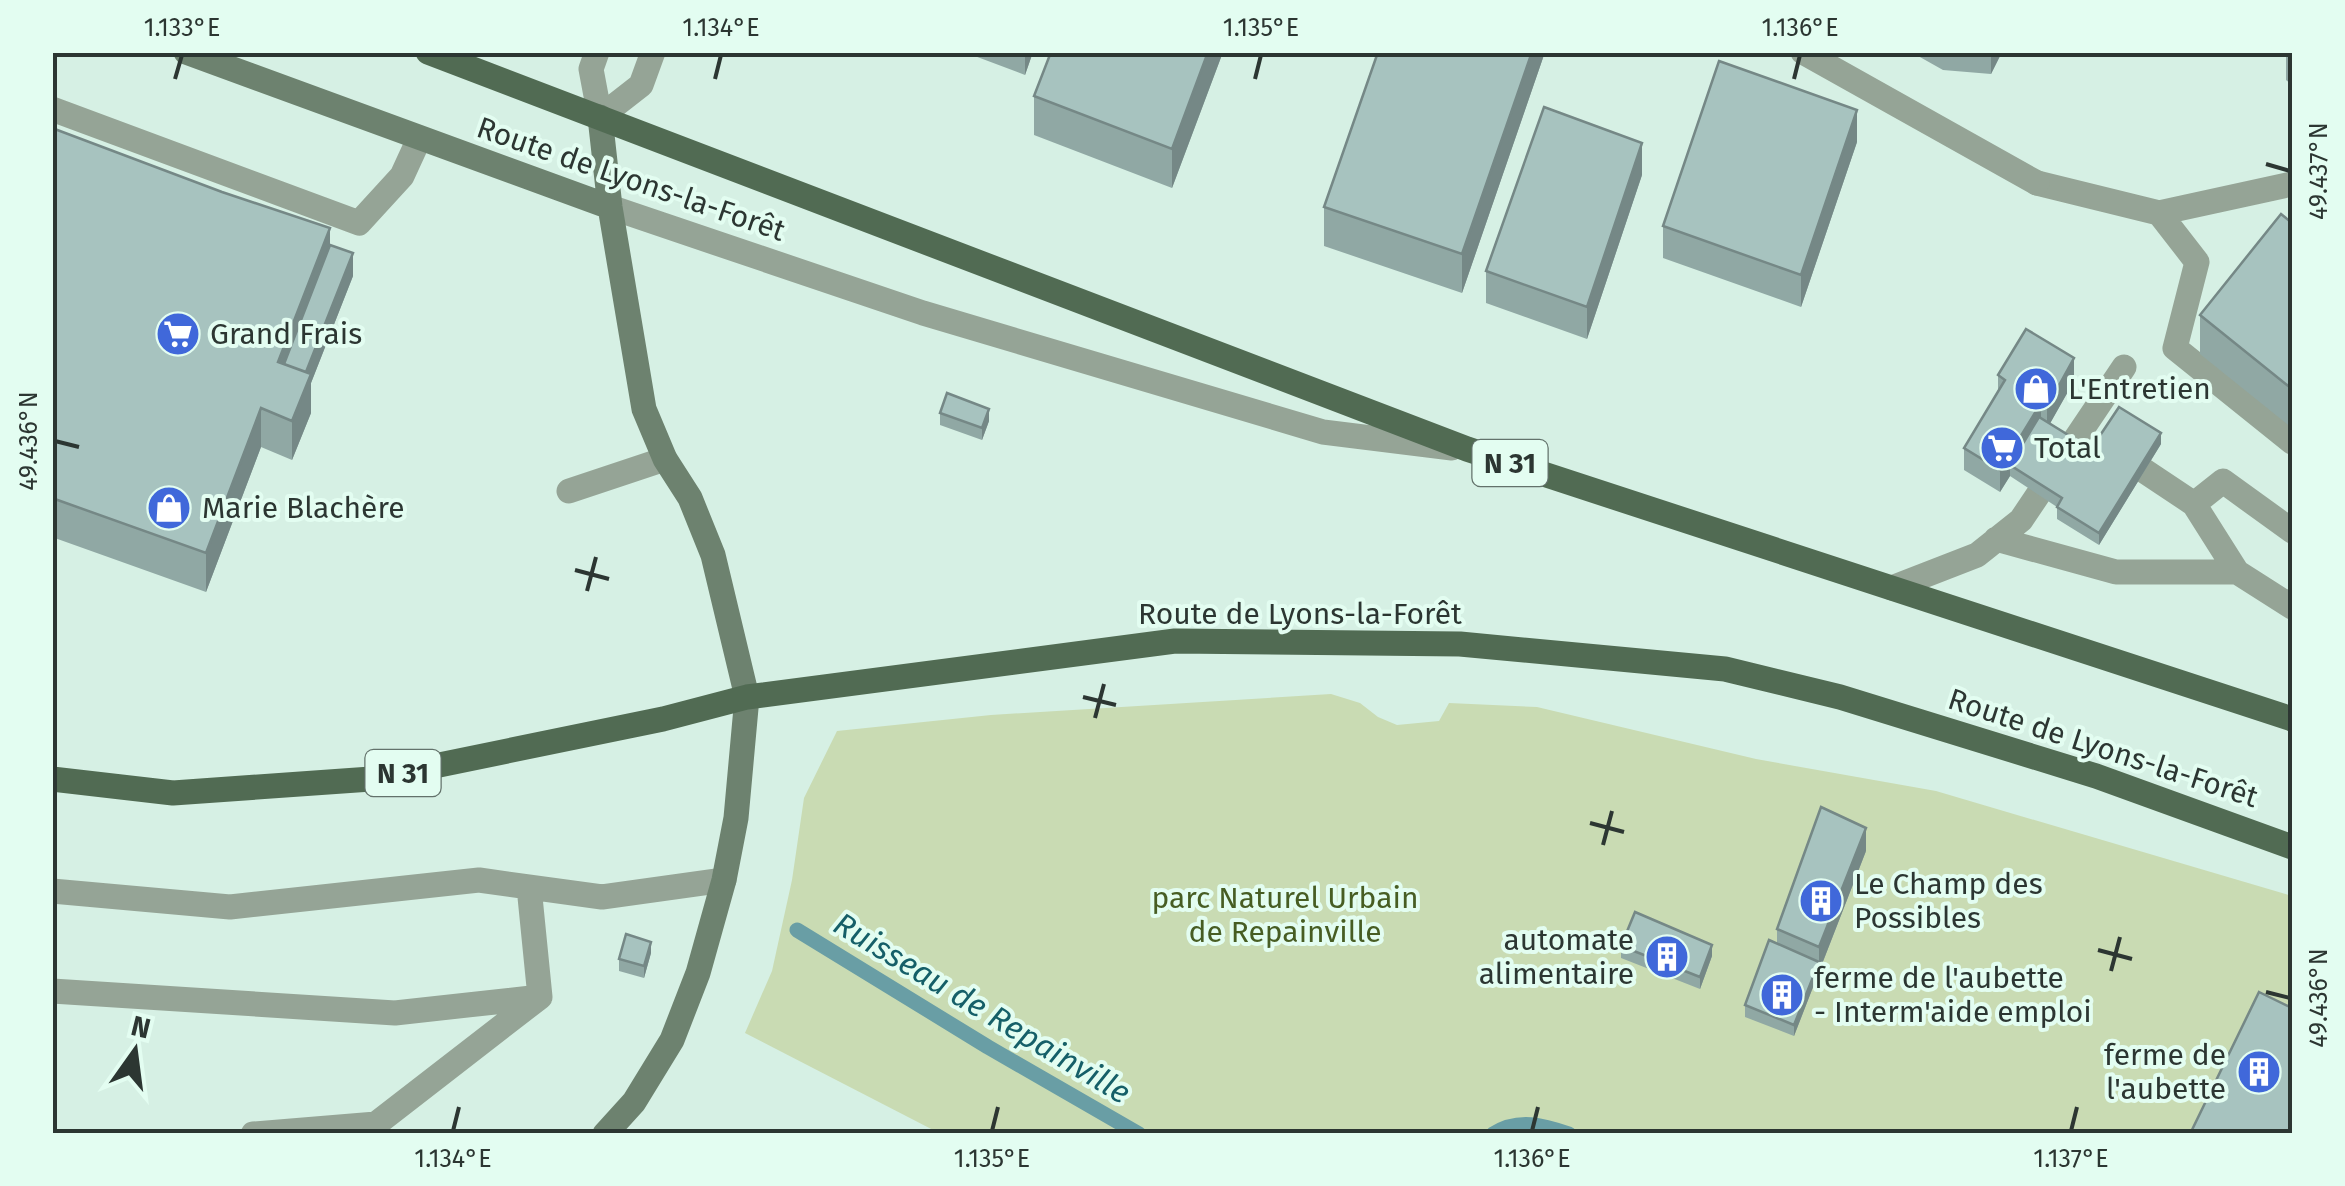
<svg xmlns="http://www.w3.org/2000/svg" width="2345" height="1186" font-family="'Fira Sans',sans-serif">
<rect width="100%" height="100%" fill="#d6f0e4"/>
<path fill="#c9dbb3" d="M1331,694L1360,703L1378,717L1397,725L1439,721L1449,703L1537,707L1756,759L1936,791L2292,896V1133H939L745,1033L772,971L792,880L804,798L837,731L991,715Z"/>
<g fill="none" stroke-linecap="round" stroke-linejoin="round">
<path stroke="#699ea5" stroke-width="15" d="M797,930L988,1047L1139,1134
M1493,1134C1518,1118 1543,1125 1569,1134"/>
<path stroke="#95a496" stroke-width="25" d="M52,109L359,223L402,176L419,139
M2037,183L2159,213L2292,184
M2159,213L2197,262L2175,348L2292,442
M2119,454L2194,504L2237,572
M569,491L665,459
M2194,504L2223,481L2292,531
M1996,539L2116,572H2237L2292,607
M1892,588L1977,555L2021,520L2124,367
M52,891L230,907L479,880L602,897L724,880
M52,991L395,1013L540,997
M253,1134L376,1124L540,997L529,887"/>
<path stroke="#95a496" stroke-width="25" d="M597,52L591,69L600,117L641,85L653,52
M1803,52L2037,183
M610,207L923,313L1323,432L1452,448"/>
<path stroke="#6d826f" stroke-width="25" d="M186,52L610,207
M600,117L610,207L644,409L665,459L690,498L713,555L747,697L736,818L724,880L698,973L672,1040L634,1102L605,1134"/>
<path stroke="#516b53" stroke-width="25" d="M428,52L1467,449L2292,719
M52,779L173,793L371,779L663,719L747,697L1175,641L1460,644L1725,669L1840,697L2096,776L2292,847"/>
</g>
<path fill="#90a8a4" d="M964,52H1033L1025,75Z
M1223,52L1172,188L1034,135V96Z
M1378,52H1545L1462,293L1324,246V207Z
M1911,52H2002L1991,74L1943,70Z
M2286,52H2292V85L2286,80Z
M52,128L330,245L353,276L311,383V413L292,460L261,447L206,592L52,537Z
M1857,142L1801,307L1663,258V226Z
M1642,175L1587,339L1486,303V271Z
M2292,223V428L2200,354V315Z
M1998,375L2074,381L2050,423L2091,449L2161,444L2099,545L2057,519V507L2010,476L2000,492L1964,470V448L1998,392Z
M940,413L989,421L982,440L940,425Z
M1866,851L1794,1036L1745,1017V1005L1777,943V929Z
M1621,946L1712,956L1700,989L1621,958Z
M651,953L644,978L619,971V959Z"/>
<path fill="#758886" d="M1025,52H1033L1025,75Z
M1208,52H1223L1172,188V149Z
M1532,52H1545L1462,293V254Z
M1991,52H2002L1991,74Z
M1857,110V142L1801,307V275Z
M1642,143V175L1587,339V307Z
M330,228V268L278,379V362Z
M353,253V276L311,383V413L292,460V421L300,387Z
M2074,358V381L2047,429V407Z
M2041,403V425L2010,465V476L2000,492V470Z
M261,408V447L206,592V553Z
M989,409V421L982,440V428Z
M2161,433V444L2099,545V533Z
M1866,828V851L1794,1036V1025L1819,962V947Z
M651,942V953L644,978V966Z
M1712,945V956L1700,989V977Z"/>
<path fill="#a7c3bf" stroke="#758886" stroke-width="2.5" d="M1051,52H1208L1172,149L1034,96Z
M1378,52H1532L1462,254L1324,207Z
M1719,61L1857,110L1801,275L1663,226Z
M1544,107L1642,143L1587,307L1486,271Z
M52,128L222,192L330,228L278,362L311,374L292,421L261,408L206,553L52,498Z
M2281,214L2292,223V389L2200,315Z
M330,245L353,253L306,372L284,364Z
M2026,329L2074,358L2047,407L2041,403L2000,470L1964,448L2005,380L1998,375Z
M947,393L989,409L982,428L940,413Z
M2119,407L2161,433L2099,533L2057,507L2062,498L2010,465L2039,417L2091,449Z
M1821,807L1866,828L1819,947L1777,929Z
M1635,912L1712,945L1700,977L1621,946Z
M626,934L651,942L644,966L619,959Z
M1769,940L1819,962L1794,1025L1745,1005Z
M2259,992L2292,1008V1134H2190Z"/>
<path fill="none" stroke="#2c3632" stroke-width="4" d="M175,79L182,55M715,79L721,55M1255,79L1261,55M1794,79L1800,55M2266,164L2290,171M55,441L79,447M575,570L609,579M587,591L596,557M1083,697L1116,705M1095,718L1104,684M1590,823L1624,832M1603,845L1612,811M2098,950L2132,959M2111,971L2120,937M2266,992L2290,998M453,1131L459,1107M992,1131L998,1107M1532,1131L1538,1107M2071,1131L2077,1107"/>
<defs>
<symbol id="supermarket-disc" viewBox="-11 -11 22 22"><circle r="9.5" fill="#4068da" stroke="#e3fdf1"/><path d="M-6-5.5h2.5l.6 2H6L4.5 2H-2.5L-4.4-4H-6ZM-1.5 3.2a1.3 1.3 0 1 0 .1 0ZM3 3.2a1.3 1.3 0 1 0 .1 0Z" fill="#fff"/></symbol>
<symbol id="shop-disc" viewBox="-11 -11 22 22"><circle r="9.5" fill="#4068da" stroke="#e3fdf1"/><path d="M-5-2.5h2.3a2.7 3.5 0 0 1 5.4 0H5L5.5 6h-11ZM-1.5-2.5h3a1.5 2.3 0 0 0-3 0Z" fill="#fff"/></symbol>
<symbol id="building-disc" viewBox="-11 -11 22 22"><circle r="9.5" fill="#4068da" stroke="#e3fdf1"/><path d="M-4-6H4V6H1V3H-1V6H-4ZM-2.5-4.3h1.7v1.8h-1.7ZM.8-4.3h1.7v1.8H.8ZM-2.5-1h1.7V.8h-1.7ZM.8-1h1.7V.8H.8Z" fill="#fff"/></symbol>
</defs>
<g fill-rule="evenodd">
<use href="#supermarket-disc" x="153" y="309" width="50" height="50"/>
<use href="#shop-disc" x="2011" y="364" width="50" height="50"/>
<use href="#supermarket-disc" x="1977" y="423" width="50" height="50"/>
<use href="#shop-disc" x="144" y="483" width="50" height="50"/>
<use href="#building-disc" x="1796" y="876" width="50" height="50"/>
<use href="#building-disc" x="1642" y="932" width="50" height="50"/>
<use href="#building-disc" x="1757" y="970" width="50" height="50"/>
<use href="#building-disc" x="2234" y="1047" width="50" height="50"/>
</g>
<g text-anchor="middle" stroke-width="8" stroke-linejoin="round" paint-order="stroke">
<g fill="#e3fdf1" stroke="#63726b" stroke-width="2.5">
<rect x="1472.5" y="440" width="75" height="46" rx="8"/>
<rect x="365.5" y="750" width="75" height="46" rx="8"/>
</g>
<g font-size="28" font-weight="bold" fill="#2c3632">
<text x="1510" y="473">N 31</text>
<text x="403" y="783">N 31</text>
</g>
<g font-size="30" fill="#2c3632" stroke="#e3fdf1">
<text transform="translate(631 179) rotate(19)" y="10">Route de Lyons-la-Forêt</text>
<text x="1300" y="624">Route de Lyons-la-Forêt</text>
<text transform="translate(2103 748) rotate(18)" y="10">Route de Lyons-la-Forêt</text>
</g>
<g font-size="30" fill="#2c3632" stroke="#e3fdf1" text-anchor="start">
<text x="210" y="344">Grand Frais</text>
<text x="2068" y="399">L'Entretien</text>
<text x="2034" y="458">Total</text>
<text x="202" y="518">Marie Blachère</text>
<text x="1854" y="894">Le Champ des<tspan x="1854" dy="34">Possibles</tspan></text>
<text x="1634" y="950" text-anchor="end">automate<tspan x="1634" dy="34">alimentaire</tspan></text>
<text x="1814" y="988">ferme de l'aubette<tspan x="1814" dy="34">- Interm'aide emploi</tspan></text>
<text x="2226" y="1065" text-anchor="end">ferme de<tspan x="2226" dy="34">l'aubette</tspan></text>
</g>
<g font-size="30" fill="#475d23" stroke="#e3fdf1">
<text x="1285" y="908">parc Naturel Urbain<tspan x="1285" dy="34">de Repainville</tspan></text>
</g>
<g font-size="32" font-style="italic" fill="#155f68" stroke="#e3fdf1">
<text transform="translate(982 1008) rotate(31)" y="11">Ruisseau de Repainville</text>
</g>
</g>
<rect width="2345" height="1186" fill="none" stroke="#e3fdf1" stroke-width="110"/>
<g transform="translate(135 1051) rotate(14)" stroke="#e3fdf1" stroke-width="8" paint-order="stroke">
<path d="M0-8L18 38L0 25L-18 38Z" fill="#2c3632"/>
<text y="-15" font-size="28" font-weight="bold" text-anchor="middle" fill="#2c3632">N</text>
</g>
<rect x="55" y="55" width="2235" height="1076" fill="none" stroke="#2c3632" stroke-width="4"/>
<g font-size="25" text-anchor="middle" fill="#2c3632">
<text x="182" y="36">1.133°E</text>
<text x="721" y="36">1.134°E</text>
<text x="1261" y="36">1.135°E</text>
<text x="1800" y="36">1.136°E</text>
<text transform="translate(2318 171) rotate(-90)" y="9">49.437°N</text>
<text transform="translate(28 441) rotate(-90)" y="9">49.436°N</text>
<text transform="translate(2318 998) rotate(-90)" y="9">49.436°N</text>
<text x="453" y="1167">1.134°E</text>
<text x="992" y="1167">1.135°E</text>
<text x="1532" y="1167">1.136°E</text>
<text x="2071" y="1167">1.137°E</text>
</g>
</svg>
